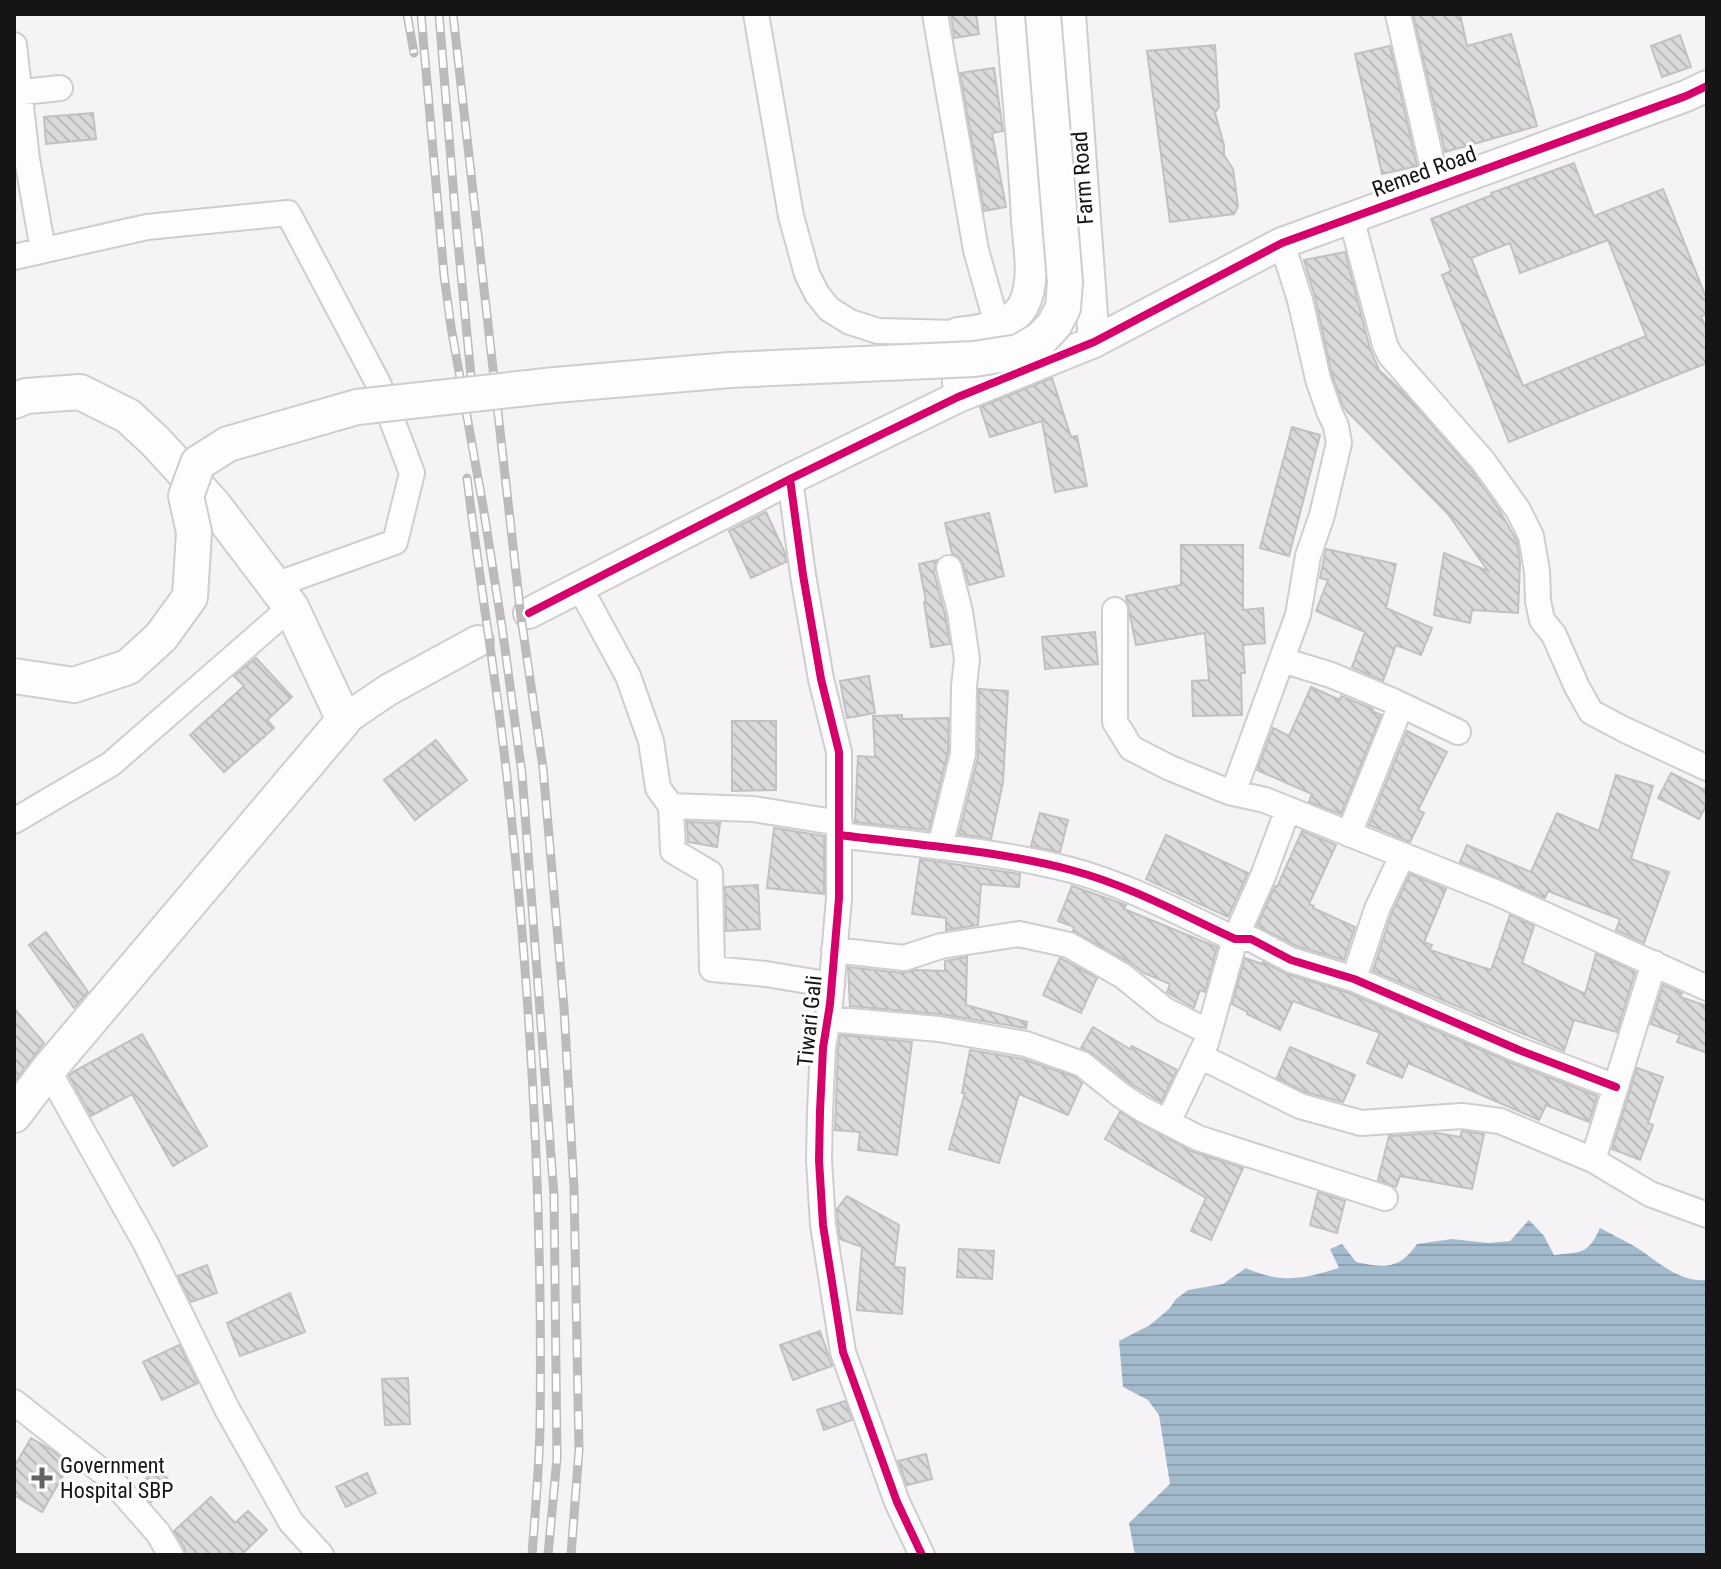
<svg xmlns="http://www.w3.org/2000/svg" width="1721" height="1569" font-family="'Roboto Condensed',sans-serif">
<defs>
<pattern id="water-rules" width="6" height="5" patternUnits="userSpaceOnUse" patternTransform="scale(2)"><rect width="6" height="5" fill="#a4bbce"/><path d="M0 2.5h6" fill="none" stroke="#8ca0b0"/></pattern>
<pattern id="building-back-hatch" width="6" height="6" patternUnits="userSpaceOnUse" patternTransform="scale(2)"><rect width="6" height="6" fill="#dbdada"/><path d="M-1 5l2 2M0 0l6 6M5-1l2 2" fill="none" stroke="#bbbaba"/></pattern>
</defs>
<rect width="100%" height="100%" fill="#f5f3f5"/>
<path fill="url(#water-rules)" d="M1529,1220L1544,1236L1554,1255C1581,1252 1588,1255 1600,1228C1611,1234 1623,1240 1634,1246C1657,1260 1678,1283 1707,1280V1555H1135L1129,1523L1170,1484L1159,1415L1148,1400L1123,1387L1119,1341L1150,1325L1169,1309L1176,1299L1188,1290L1223,1284L1246,1268C1282,1284 1303,1279 1339,1268L1330,1249L1342,1244L1356,1262C1384,1268 1399,1270 1417,1244L1452,1239L1489,1243L1510,1241Z"/>
<path fill="url(#building-back-hatch)" stroke="#c2c1c1" stroke-width="2" fill-rule="evenodd" d="M951,14H976L979,34L954,38Z
M1413,14H1460L1467,46L1511,34L1537,126L1445,152Z
M1680,35L1691,67L1662,77L1651,46Z
M1215,45L1219,107L1215,113L1224,145V155L1233,169L1238,206L1234,214L1170,222L1147,51Z
M1390,46L1417,166L1382,174L1355,54Z
M994,68L1003,131L992,133L1006,207L984,211L960,73Z
M93,113L96,139L46,144L44,117Z
M1574,163L1594,216L1663,189L1707,300V314L1701,316L1707,331V363L1509,442L1442,275L1451,271L1431,219L1492,195L1491,193ZM1608,240L1646,336L1523,386L1471,258L1510,243L1520,273Z
M1345,252L1370,349L1379,370L1405,394L1471,470L1498,508L1517,541L1520,563L1518,613L1472,610L1470,623L1434,615L1444,553L1488,571L1448,514L1347,411L1342,404L1332,375L1315,297L1304,260Z
M1052,378L1071,437L1077,436L1087,486L1055,492L1042,421L990,437L980,407Z
M1292,427L1320,435L1289,556L1260,548Z
M766,512L785,553L786,562L751,578L729,531Z
M989,513L1004,576L969,585L963,564L959,557L952,553L945,523Z
M1181,545H1243V610L1263,608L1265,643L1243,645L1245,673H1241L1242,715L1193,716L1192,681L1209,680L1205,633L1136,645L1126,596L1181,585Z
M1326,549L1396,564L1386,608L1432,628L1421,655L1396,645L1383,681L1352,667L1365,632L1316,611L1328,580L1320,578Z
M937,560L934,572L945,615L950,644L931,647L924,602H926L919,564Z
M1095,632L1098,664L1045,669L1042,637Z
M256,658L292,697L267,720L274,728L224,772L190,735L244,686L234,676Z
M869,676L875,713L847,718L840,681Z
M1311,687L1340,700L1341,696L1373,709L1372,711L1381,715L1341,814L1309,802L1312,794L1257,770L1273,728L1289,736Z
M979,689L1008,691L1003,782L991,839L959,834L978,757Z
M902,715V719L949,718L948,752L929,830L855,822L858,756L875,757L873,716Z
M732,721H776V790L732,791Z
M1407,731L1447,752L1418,810L1424,813L1410,842L1369,825Z
M436,740L467,780L415,820L384,780Z
M1671,773L1707,791V804L1699,819L1658,798Z
M1616,775L1653,786L1631,859L1669,872L1644,943L1616,930L1620,919L1548,891L1545,898L1460,862L1467,845L1531,872L1557,813L1599,831Z
M1040,813L1068,820L1060,852L1031,846Z
M687,822L720,823L717,847L688,842Z
M774,828L824,836V894L767,888Z
M1302,831L1336,845L1309,904L1314,906L1313,908L1355,927L1344,960L1297,946L1257,926L1275,886L1277,887Z
M1166,835L1248,873L1228,917L1146,879Z
M920,859L1020,874L1019,887L981,884L978,925L946,930V918L912,914Z
M1410,874L1446,889L1424,942L1432,945L1430,950L1491,970L1510,915L1534,926L1522,963L1585,994L1596,954L1635,972L1617,1032L1574,1020L1564,1051L1373,971L1391,915Z
M758,885L760,929L726,931L725,887Z
M1072,886L1126,905L1124,909L1217,947L1205,992L1200,990L1194,1008L1167,992L1170,984L1144,973L1131,963L1073,931L1074,927L1058,921Z
M46,932L88,992L74,1008L29,945Z
M967,957L966,1005L1027,1022L1026,1028L940,1014L850,1006L848,967L902,973L916,970L945,971V961Z
M1060,958L1097,978L1081,1013L1043,995Z
M1245,958L1262,964L1263,962L1287,974L1349,993L1514,1064L1597,1096L1589,1122L1546,1105L1539,1120L1408,1063L1402,1078L1367,1063L1380,1033L1293,1001L1280,1030L1247,1014L1248,1012L1232,1004Z
M1663,985L1682,993L1680,997L1707,1006V1053L1677,1042L1680,1035L1651,1024Z
M14,1008L44,1043L14,1082Z
M1093,1027L1130,1049L1132,1046L1177,1070L1161,1102L1131,1084L1091,1052L1081,1048Z
M142,1034L207,1146L173,1166L132,1094L91,1116L69,1076L73,1072Z
M840,1035L912,1042L897,1155L858,1150L860,1132L835,1130L838,1050Z
M1290,1047L1355,1075L1343,1102L1305,1092L1277,1078Z
M970,1050L1022,1059L1075,1077L1082,1083L1068,1115L1019,1094L999,1163L949,1149L965,1093H962Z
M1637,1068L1663,1077L1648,1123L1653,1125L1640,1160L1612,1149Z
M1120,1112L1191,1151L1243,1168L1211,1240L1191,1231L1206,1198L1105,1139Z
M1462,1131L1484,1134L1472,1189L1400,1176L1396,1187L1378,1180L1389,1136L1436,1133L1460,1137Z
M1318,1192L1345,1201L1337,1233L1310,1225Z
M847,1196L899,1225L894,1267L905,1268L902,1314L857,1310L862,1247L840,1239L838,1223L837,1209Z
M959,1249L994,1251L992,1279L957,1277Z
M207,1265L217,1293L191,1302L178,1276Z
M290,1293L305,1332L240,1356L227,1323Z
M820,1331L832,1366L793,1380L780,1345Z
M179,1345L198,1383L162,1400L143,1362Z
M408,1378L410,1424L385,1425L382,1379Z
M845,1401L852,1420L824,1430L817,1410Z
M31,1438L53,1451L69,1465L42,1512L14,1495V1467Z
M926,1454L932,1479L907,1485L898,1461Z
M157,1468L171,1482L151,1502L138,1487Z
M367,1473L376,1493L346,1507L336,1487Z
M211,1497L235,1523L248,1511L267,1530L241,1555H186L184,1547L174,1531Z"/>
<g fill="none" stroke-linecap="round" stroke-linejoin="round">
<defs>
<path id="minor" d="M756,14L791,216L807,274L817,294L829,309L850,322L878,331L958,333
M935,14L976,250L997,325
M1398,14L1437,186
M14,45L27,159L43,250
M14,93L60,88
M1351,217L1385,345L1390,355L1483,461L1518,510L1531,536L1537,571L1538,601L1542,620L1554,635L1577,687L1591,712L1625,730L1707,768
M14,257L147,227L288,213L378,383L412,473L395,542L275,585
M790,479L803,575L821,679L839,752V898L830,1004L823,1048L820,1111L819,1160L823,1225L843,1352L897,1502L922,1555
M579,586L628,676L651,741L658,788L671,806L753,809L840,823
M1115,610V722L1131,748L1170,768L1229,792L1265,800L1497,893L1707,988
M1282,660L1331,675L1393,701L1458,732
M1233,793L1298,615L1308,556L1322,515L1339,443L1336,426L1329,411L1318,379L1300,300L1282,243
M671,806L673,851L710,873L712,969L766,974L832,985
M14,821L111,764L291,607
M1349,834L1401,705
M840,835C917,845 995,850 1071,870C1128,885 1181,914 1235,939H1251L1291,960L1354,979L1519,1050L1616,1087
M940,847L963,754L964,686L967,659L960,612L949,568
M834,950L904,958L941,946L1019,934L1069,945L1123,976L1165,1010L1209,1032
M1354,979L1377,909L1402,856
M827,1019L939,1029L1026,1044L1082,1064L1122,1096L1142,1109L1198,1138L1385,1198
M1200,1056L1300,1106L1361,1123L1462,1116L1500,1121L1593,1160L1650,1194L1707,1215
M48,1070L146,1244L227,1409L291,1522L321,1555
M1168,1122L1206,1043L1235,939L1263,876L1288,809
M1593,1160L1654,963
M14,1402L108,1476L158,1533L171,1555"/>
<path id="tertiary" d="M1070,14L1094,342
M958,383V333C979,331 1013,325 1023,306C1036,282 1029,247 1027,221C1024,152 1017,83 1011,14
M529,613L790,479L958,397L1094,342L1282,243L1686,96L1707,86
M344,720L388,690L478,641"/>
<path id="secondary" d="M14,401L26,396L80,392L128,416L155,441L213,504L291,607L344,720L48,1070L14,1115"/>
</defs>
<use href="#minor" stroke="#cfcdcf" stroke-width="28"/>
<use href="#tertiary" stroke="#cfcdcf" stroke-width="34"/>
<use href="#secondary" stroke="#cfcdcf" stroke-width="38"/>
<use href="#minor" stroke="#fefdfe" stroke-width="24"/>
<use href="#tertiary" stroke="#fefdfe" stroke-width="30"/>
<use href="#secondary" stroke="#fefdfe" stroke-width="34"/>
<defs>
<path id="rail" d="M407,14L414,53
M421,14L444,275L451,327L483,506L502,627L522,774L554,1195L557,1458L548,1555
M439,14L456,222L472,386
M453,14L521,617L543,768L564,1007L574,1189L579,1450L571,1555
M467,478C479,578 496,677 507,777C531,994 543,1211 540,1428C539,1471 535,1513 532,1555"/>
</defs>
<use href="#rail" stroke="#bcbbbc" stroke-width="9"/>
<use href="#rail" stroke="#fff" stroke-width="6" stroke-dasharray="18" stroke-linecap="butt"/>
<defs>
<path id="secondary-bridge" d="M14,676L74,685L128,667L161,637L190,597L194,532L186,496L198,463L228,444L357,407L555,385L730,370L974,359L1019,352L1041,339L1054,325L1063,308L1065,282L1043,14"/>
</defs>
<use href="#secondary-bridge" stroke="#cfcdcf" stroke-width="38" stroke-linecap="butt"/>
<use href="#secondary-bridge" stroke="#fefdfe" stroke-width="34"/>
<defs>
<path id="cycleway" d="M790,479L803,575L821,679L839,752V898L830,1004L823,1048L820,1111L819,1160L823,1225L843,1352L897,1502L922,1555
M529,613L790,479L958,397L1094,342L1282,243L1686,96L1707,86
M840,835C917,845 995,850 1071,870C1128,885 1181,914 1235,939H1251L1291,960L1354,979L1519,1050L1616,1087"/>
</defs>
<use href="#cycleway" stroke="#fff" stroke-width="13"/>
<use href="#cycleway" stroke="#d6006c" stroke-width="8"/>
</g>
<path fill="#646264" stroke="#fff" stroke-width="3" d="M38 1466h8v8h8v8h-8v8h-8v-8h-8v-8h8z"/>
<g text-anchor="middle" stroke-width="6" stroke-linejoin="round" paint-order="stroke">
<g font-size="22" fill="#161416" stroke="#fff">
<text transform="translate(1424 171) rotate(-20)" y="8">Remed Road</text>
<text transform="translate(1082 178) rotate(-94)" y="8">Farm Road</text>
<text transform="translate(809 1021) rotate(-84)" y="8">Tiwari Gali</text>
</g>
<g font-size="22" fill="#161416" stroke="#fff" text-anchor="start">
<text x="60" y="1473">Government<tspan x="60" dy="25">Hospital SBP</tspan></text>
</g>
</g>
<rect width="1721" height="1569" fill="none" stroke="#161416" stroke-width="32"/>
</svg>
